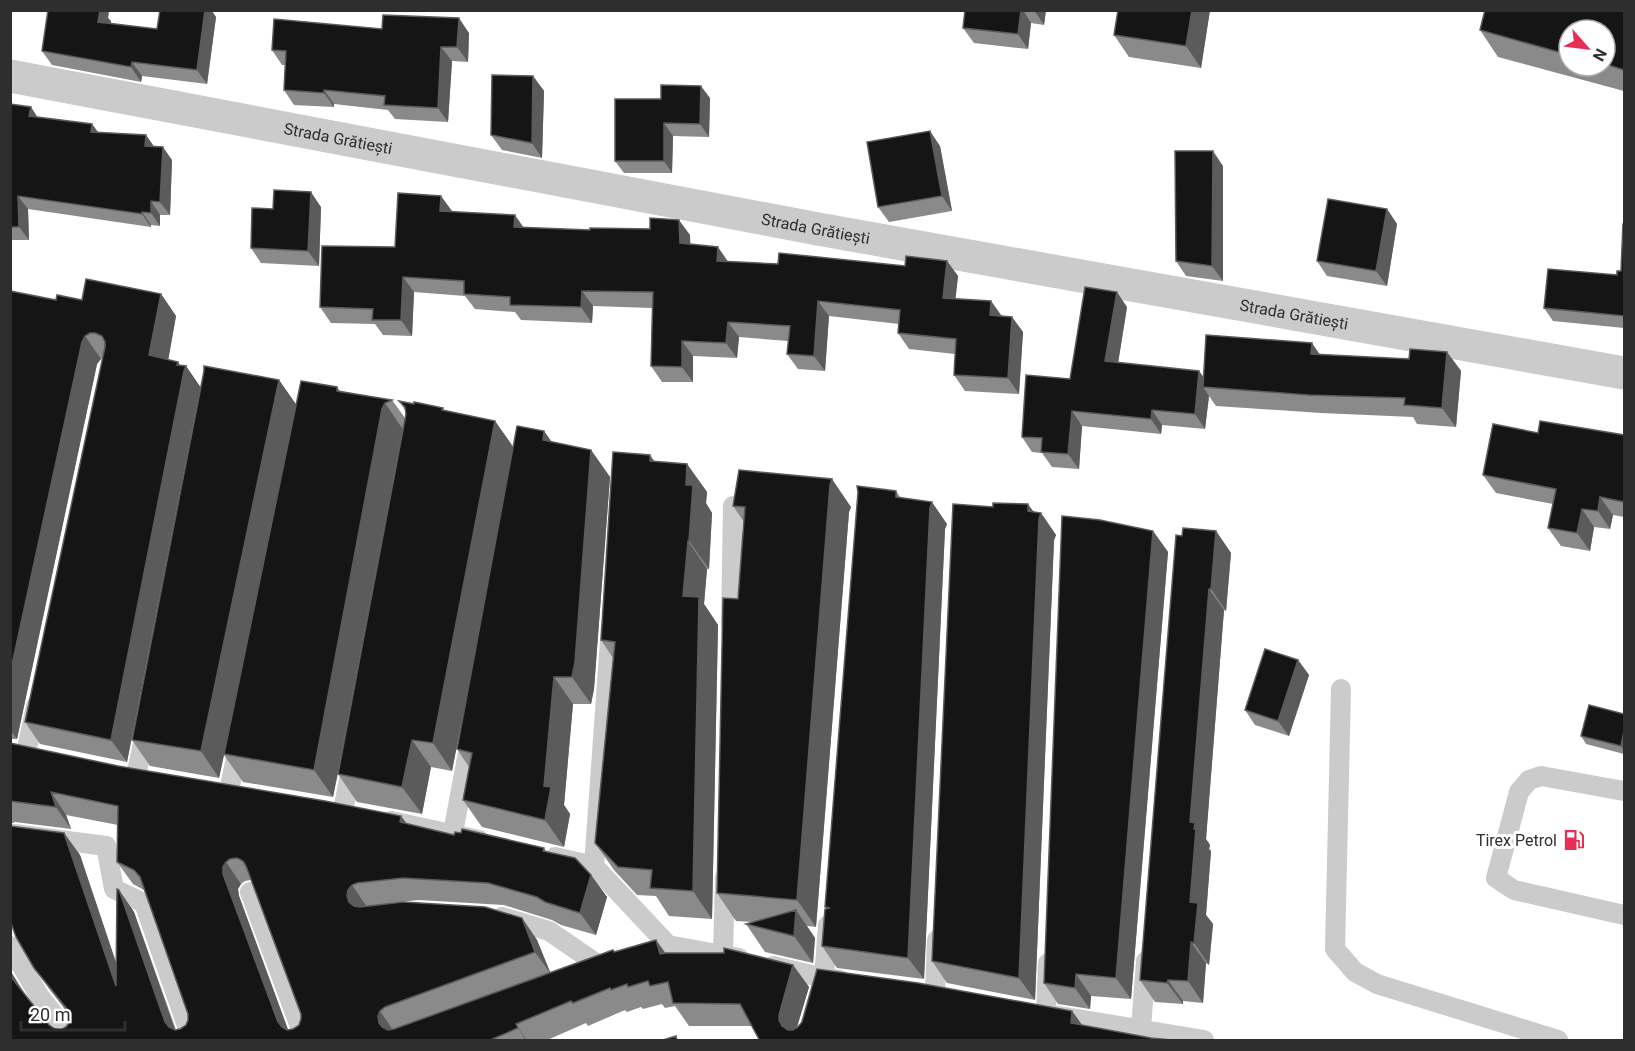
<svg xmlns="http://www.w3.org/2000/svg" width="1635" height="1051" font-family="Roboto,sans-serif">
<rect width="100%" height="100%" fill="#fff"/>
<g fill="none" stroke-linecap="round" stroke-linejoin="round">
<path stroke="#cbcbcb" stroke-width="20" d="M731,624L733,506
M1341,689L1335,949L1355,972L1377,984L1558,1040
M26,753L36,706
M136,776L146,729
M229,791L239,744
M1624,791L1541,776L1529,780L1519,792L1496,878L1514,890L1624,915
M343,811L352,764
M391,821L479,840
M453,833L471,736
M10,836L14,834L106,846L114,889L144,903L192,1040
M555,857L594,866L668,945
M594,866L611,626
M250,892L305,1040
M502,917L549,931L603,968L612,965
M828,925L824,978L840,980
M10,946L40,997L74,1040
M656,949L668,945L739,958
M723,954L725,878
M773,966L824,978L806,1040
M935,993L937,940
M1046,1014L1048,963
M1053,1015L1204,1040
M1141,1029L1146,961"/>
<path stroke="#cbcbcb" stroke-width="33" id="s1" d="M10,76L818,229L1624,373"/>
</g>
<path fill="#8a8a8a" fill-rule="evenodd" d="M45,10H109L108,18L111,21L110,24L157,29L160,10H211L216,17L207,84L142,76L141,82L52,65L42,51L48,11Z
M965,10H1046L1044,25L1031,23L1028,49L974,43L963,28Z
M1210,10L1201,68L1129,57L1114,35Z
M1624,10V91L1498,57L1480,30ZM1569,30H1605V66H1569Z
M382,29L469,33L468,62L452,61L448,122L395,119L388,110L334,104V107L294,105L284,90L285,65H282L272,50Z
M533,76L544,91L542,158L502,150L491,135Z
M710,98L709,137L673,136L672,173H624L615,161L661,99Z
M10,104L37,117L92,124L98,132L146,135L154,147L172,160L170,215H160V226L151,225V227L28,209L29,240H10Z
M940,146L952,211L889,222L878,207Z
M1223,166V281L1186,276L1176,261Z
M321,207L319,266L261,263L251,248L273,209Z
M1387,209L1397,224L1387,286L1327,276L1317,261Z
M452,211L523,227L690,235V244L728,261L778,264L905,266L947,261L958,276L955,299L991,301L1002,316L1012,317L1023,332L1019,394L965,391L954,375L955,354L909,349L898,333L899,324L829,316L825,371L798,369L787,354L788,341L739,337L737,358L693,356V382H662L651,366L652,308L593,306L592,323L521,320L515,312L475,309L465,296L414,292L412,336L383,335L375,324L331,323L320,307L395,247Z
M1624,224V328L1553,321L1544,308L1617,275L1621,271Z
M10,291L56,300H82L161,294L176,316L168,360L180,365L186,366L201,388L279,380L296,405L337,387L340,391L392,400L405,418V410L399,401L443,408L444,410L495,421L513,447L544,431L552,442L591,450L610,477L594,689L591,704H573L564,805L570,814L564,847L482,827L463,800L469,767L457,749L467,694L452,771L431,767L422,814L357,802L338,774L333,797L243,782L224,755L219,778L150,766L132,740L200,390L127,762L40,744L25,722L103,357L101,359L97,364L17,739H10Z
M1127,307L1118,363L1199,371L1203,377L1320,355L1409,359L1447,352L1461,371L1456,427L1417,424L1413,417L1321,413L1216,406L1209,396L1205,429L1162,425L1161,434L1082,426L1079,469L1052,467L1042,453L1032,452L1022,437L1070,379Z
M1538,433L1624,435V517L1613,515L1610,529L1594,527L1590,551L1561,546L1548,528L1553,504L1496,493L1483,475Z
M655,462L687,464L707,492L706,503L712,513L709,569H707L704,604L718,625L712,919L669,916L656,896L637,895L614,870L595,843L613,658L601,640Z
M896,491L900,497L947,524L945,529L924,979L837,968L822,946L826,909L825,907Z
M733,506L851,507L849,512L816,927L807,926L815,938L813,963L765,952L746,924L753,922L736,921L717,893L744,522Z
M1034,512L1041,513L1056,535L1054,540L1035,1000L947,983L932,961Z
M1153,531L1168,552L1131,999L1091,996L1090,1009L1058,1004L1044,983Z
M1216,531L1231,553L1226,611L1224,610L1206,839L1210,845L1209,849L1211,851L1206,915L1213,924L1209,965L1206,963L1203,1003L1183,1001V1004L1155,1002L1140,980L1182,536Z
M1298,660L1309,675L1289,736L1255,725L1245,710Z
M1624,714V754L1586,744L1581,736Z
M10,743L118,766L325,801L401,816L407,824L454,835L455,832L461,833L462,829L544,848L547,852L575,858L591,875L607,897L596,935L561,925L552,920L504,905L419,900L372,905L403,902L485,907L522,918L537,940L550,973L613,950L614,952L656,940L665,953H724V948L793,965L809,987L797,1027L802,1022L817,969L918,983L1072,1011L1082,1025L1151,1038L1181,1041H760L752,1026H689L675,1006L665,1008L662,1004L643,1009L641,1007L627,1012L625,1010L588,1026L586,1023L545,1041H10V970L25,994L49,1025L55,1029L61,1030L66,1027L69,1023L70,1016L50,990L34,968L16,937L10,920V826L64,833L80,855L116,962L117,889L119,890L134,912L176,1030L180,1029L186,1025L188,1020V1014L144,890L133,884L117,862L118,825L66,815L71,829L15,822L10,824ZM251,880L301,1014V1019L299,1025L293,1029H288L239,896L238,889L241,884L245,881Z"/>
<path fill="#5b5b5b" d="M100,10H109L108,18L111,21L108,37L98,22Z
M205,10H211L216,17L207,84L197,70Z
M1021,10H1023L1031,23L1028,49L1018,34Z
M1034,10H1046L1044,25Z
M1192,10H1210L1201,68L1186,46Z
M459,18L469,33L468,62L457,47Z
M441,47L452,61L448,122L438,108Z
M132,62L142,76L141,82L131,67Z
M533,76L544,91L542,158L532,143Z
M701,86L710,98L709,137L700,124Z
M324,90L334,104V107L324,93Z
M31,107L40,121L29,116Z
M664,123L673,136L672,173L664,161Z
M92,124L102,138L91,132Z
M930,131L940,146L952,211L942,196Z
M146,135L155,148L145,146Z
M163,147L172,160L170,215L160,202Z
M1213,151L1223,166V281L1212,266Z
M311,192L321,207L319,266L308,251Z
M18,196L28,209L29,240L19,227Z
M441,196L452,211H440Z
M151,201L160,215V226L151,213Z
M1387,209L1397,224L1387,286L1376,271Z
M142,212L151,225V227L142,214Z
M515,215L526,231L514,227Z
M679,220L690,235L691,259L680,243Z
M718,247L729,263L717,261Z
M947,261L958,276L954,313L943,298Z
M403,277L414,292L412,336L401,320Z
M582,291L593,306L592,323L581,307Z
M1117,292L1127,307L1116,376L1105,361Z
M161,294L176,316L165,378L149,355Z
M818,301L829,316L825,371L814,356Z
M991,301L1002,317L990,315Z
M1012,317L1023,332L1019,394L1008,378Z
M728,322L739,337L737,358L726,343Z
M85,336L101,359L97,364L17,739L10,730V674L82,342Z
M682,341L693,356V382L682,367Z
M1312,343L1325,362L1311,354Z
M1447,352L1461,371L1456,427L1442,408Z
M178,362L184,371L186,366L201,388L199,393L127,762L111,740Z
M1199,371L1210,386L1203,387L1209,396L1205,429L1195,414Z
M279,380L298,407L219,778L201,751Z
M385,403L404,431L401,437L333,797L314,770L382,409Z
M1152,410L1162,425L1161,434L1151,419Z
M1072,411L1082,426L1079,469L1068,454Z
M495,421L514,448L452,771L433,743Z
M544,431L563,459L543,440Z
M591,450L610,477L594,689L591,704L572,677Z
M650,455L669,482L650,461Z
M687,464L707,492L706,503L712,513L709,569L689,541L686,485Z
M832,479L851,507L849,512L816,927L797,900L830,485Z
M1600,497L1613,515L1610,529L1598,511Z
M932,502L947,524L945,529L924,979L908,958L930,508Z
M1028,504L1039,519L1041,513L1056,535L1054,540L1035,1000L1019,978Z
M1582,509L1594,527L1590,551L1577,533Z
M1153,531L1168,552L1131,999L1116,978Z
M1216,531L1231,553L1226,611L1211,589Z
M688,541L707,569L704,604L718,625L712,919L693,891L683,596Z
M1209,589L1224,610L1206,839L1210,845L1209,849L1211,851L1206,915L1213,924L1209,965L1194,943L1190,902V822Z
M1298,660L1309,675L1289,736L1278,721Z
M554,677L573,704L564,805L570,814L564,847L545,820L544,786Z
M1624,731V752L1621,746Z
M412,740L431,767L422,814L402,787Z
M51,792L66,815L71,829L56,807Z
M401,816L417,838L400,822Z
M64,833L80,855L131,1008L116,986Z
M226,862L241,884L238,889L239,896L292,1041L278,1022L223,874V867Z
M591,875L607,897L596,935L580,913Z
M352,885L367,907L362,918L349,902L347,896L348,890Z
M119,890L134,912L179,1041L165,1022Z
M796,910L815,938L813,963L794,936Z
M522,918L537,940L551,974L535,952Z
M656,940L672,962L660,954Z
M1191,942L1206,963L1203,1003L1188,981Z
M793,965L809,987L794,1037L782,1026L779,1020V1015Z
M10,970L30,1004L15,982L10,975Z
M1076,974L1091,996L1090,1009L1075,988Z
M1168,980L1183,1001V1004L1167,983Z
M380,1011L395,1033L393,1041L379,1023L378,1016Z
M1072,1011L1088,1033L1071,1023Z
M516,1024L527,1041H526Z"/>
<path fill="#151515" stroke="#5b5b5b" stroke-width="1.5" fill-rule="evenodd" d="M48,10H100L98,22L157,29L160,10H205L197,70L132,62L131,67L42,51Z
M965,10H1021L1018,34L963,28Z
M1118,10H1192L1186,46L1114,35Z
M1485,10H1624V70L1605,64V30H1569V55L1480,30Z
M383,15L459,18L457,47H441L438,108L384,105L385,96L324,90V93L284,90L286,51L272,50L274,19L382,29Z
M492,75L533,76L532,143L491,135Z
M661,85L701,86L700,124L664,123V161H615V99H661Z
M10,104L31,107L29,116L92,124L91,132L146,135L145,146L163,147L160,202L151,201V213L142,212V214L18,196L19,227H10Z
M930,131L942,196L878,207L867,142Z
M1175,151H1213L1212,266L1176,261Z
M274,190L311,192L308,251L251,248L252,208L273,209Z
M398,193L441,196L440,211L515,215L514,227L590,230V228L650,229V218L679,220L680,243L718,247L717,261L778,264L779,253L905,266L906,256L947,261L943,298L991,301L990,315L1012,317L1008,378L954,375L956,339L898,333L900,310L818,301L814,356L787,354L790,326L728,322L726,343L682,341V367L651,366L653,292L582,291L581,307L510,305V297L464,294V281L403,277L401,320H372L373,309L320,307L322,246L395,247Z
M1328,199L1387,209L1376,271L1317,261Z
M1623,224H1624V316L1544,308L1548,269L1617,275V271H1621Z
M86,279L161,294L149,355L178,362L177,365L186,366L184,371L111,740L25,722L105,347V342L102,336L95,333H90L85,336L82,342L10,674V291L56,300L57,295L82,300Z
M1085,287L1117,292L1105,361L1199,371L1195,414L1152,410L1151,419L1072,411L1068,454L1041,452L1042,438L1022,437L1026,375L1070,379Z
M1206,335L1312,343L1311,354L1409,359L1410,349L1447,352L1442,408L1404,405L1405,398L1308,395L1203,387Z
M204,366L279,380L201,751L132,740L204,371Z
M301,381L337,387V391L392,400L385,403L382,409L314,770L224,754Z
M399,401L414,404V402L443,408L442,410L495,421L433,743L412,740L402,787L338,774L406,414L405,407Z
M1540,421L1624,435V502L1600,497L1598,511L1582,509L1577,533L1548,528L1556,489L1483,475L1493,424L1538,433Z
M517,426L544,431L543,440L591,450L575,662L572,677H554L544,786L551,787L545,820L463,800L472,753L457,749Z
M613,452L650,455V461L687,464L686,485H693L689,541H688L683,596L699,597L693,891L650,888L652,870L618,867L595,843L615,642L601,640Z
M739,470L832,479L830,485L797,900L717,893L723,598L738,599L745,507L733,506Z
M857,486L896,491V497L932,502L930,508L908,958L822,946L825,909L830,908L825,907L858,492Z
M993,503L1028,504V511L1041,513L1039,519L1019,978L932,961L953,504L993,507Z
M1062,516L1100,520L1153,531L1116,978L1076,974L1075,988L1044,983Z
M1183,528L1216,531L1211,589H1209L1190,822L1195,823L1194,829H1196L1190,902L1198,903L1194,943L1191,942L1188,981L1168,980L1167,983L1140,980L1176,535L1182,536Z
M1265,649L1298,660L1278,721L1245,710Z
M1589,705L1624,714V731L1621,746L1581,736Z
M10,743L118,766L325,801L401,816L400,822L454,835L455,832L461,833L462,829L544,848L543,851L575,858L591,875L580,913L545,902L537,897L488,883L403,878L357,883L352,885L348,890L347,896L349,902L354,906L360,907L403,902L485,907L522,918L535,952L385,1007L380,1011L378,1016L379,1023L382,1027L388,1030L394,1029L613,950L614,952L656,940L660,954L666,953H724V948L793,965L779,1015V1020L782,1026L788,1030H793L798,1027L802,1022L817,969L918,983L1072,1011L1071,1023L1151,1038L1181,1041H760L740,1004L673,1003L668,982L650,986L648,981L628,987L627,984L611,990L610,988L573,1003L571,1001L516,1024L518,1028L488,1041H10V975L15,982L49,1025L55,1029L61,1030L66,1027L69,1023L70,1016L68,1010L34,968L16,937L10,920V826L64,833L116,986L117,889L119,890L165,1022L169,1027L175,1030L180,1029L186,1025L188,1020V1014L140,877L134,870L117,862L118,806L51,792L56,807L10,801ZM237,858L243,861L246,866L301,1014V1019L299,1025L293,1029L287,1030L282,1027L278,1022L223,874V867L226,862L230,859Z
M796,910L794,936L746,924Z
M676,1036L677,1041H660Z"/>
<defs>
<symbol id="fuel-bare" viewBox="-9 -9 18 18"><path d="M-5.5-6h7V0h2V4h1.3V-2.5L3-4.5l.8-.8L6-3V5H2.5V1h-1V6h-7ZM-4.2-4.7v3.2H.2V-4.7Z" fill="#e72e54" stroke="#fff" stroke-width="2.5" paint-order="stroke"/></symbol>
</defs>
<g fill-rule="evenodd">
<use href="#fuel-bare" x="1559" y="825" width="30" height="30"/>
</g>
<g text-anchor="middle" stroke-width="6" stroke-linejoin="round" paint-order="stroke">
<g font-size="16" fill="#2e2e2e" stroke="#fff">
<text dy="6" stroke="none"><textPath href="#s1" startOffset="334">Strada Grătiești</textPath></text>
<text dy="6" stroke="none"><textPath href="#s1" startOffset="820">Strada Grătiești</textPath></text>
<text dy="6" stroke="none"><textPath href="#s1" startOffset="1306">Strada Grătiești</textPath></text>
</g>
<g font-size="16" fill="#2e2e2e" stroke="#fff" text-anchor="end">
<text x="1557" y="846">Tirex Petrol</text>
</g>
</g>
<rect width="1635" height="1051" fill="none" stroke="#2e2e2e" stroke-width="24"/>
<g transform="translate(1587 48) rotate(118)"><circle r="28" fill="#ffffff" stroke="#ababab" stroke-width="1.5"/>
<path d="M0-4.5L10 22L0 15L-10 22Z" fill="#e72e54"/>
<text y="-9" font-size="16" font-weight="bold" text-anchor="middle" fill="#2e2e2e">N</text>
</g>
<path d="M21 1021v9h104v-9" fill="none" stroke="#2e2e2e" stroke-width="3"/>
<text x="30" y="1021" font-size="18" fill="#2e2e2e" stroke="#ffffff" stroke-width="4.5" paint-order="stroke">20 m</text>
</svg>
